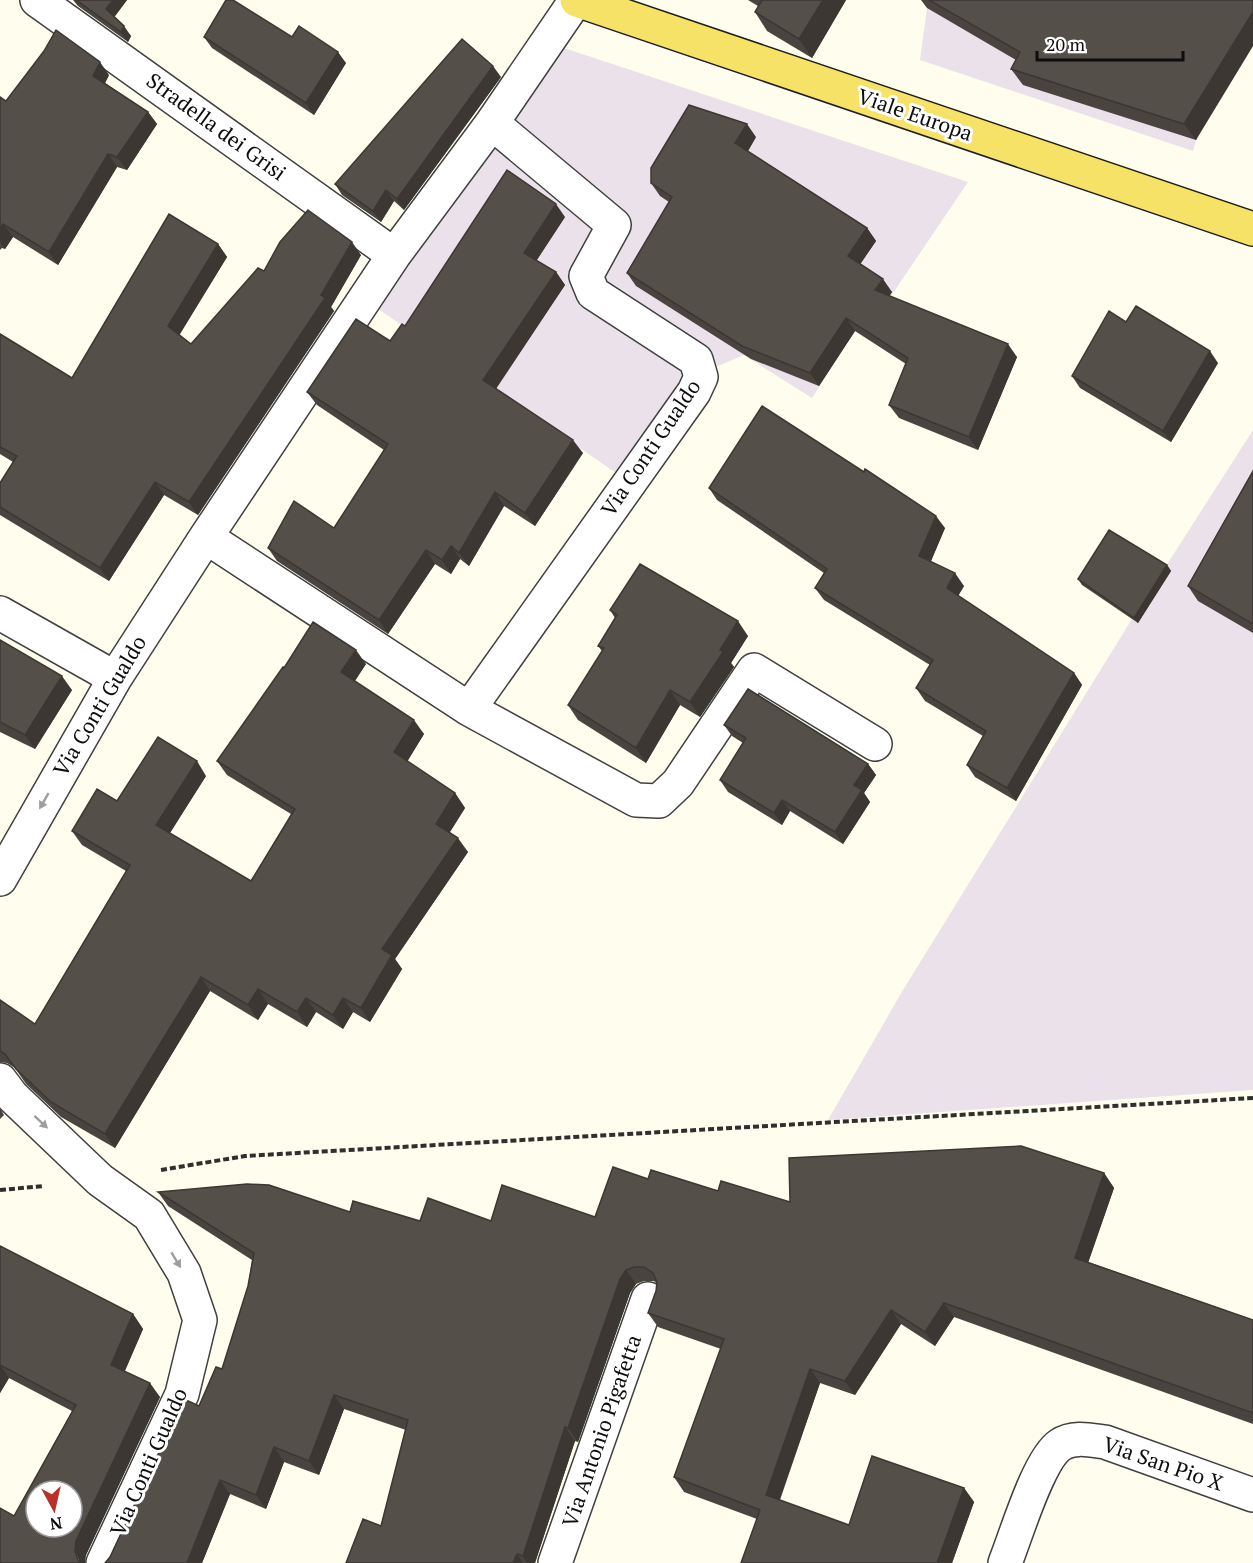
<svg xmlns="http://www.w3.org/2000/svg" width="1253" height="1563" font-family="'PT Serif',serif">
<rect width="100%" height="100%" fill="#fffded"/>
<path fill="#ebe1eb" d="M932,0H1253V46L1196,140L1193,151L920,60L927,8Z
M546,42L968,182L864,336L855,331L812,398L744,355L687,379L619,475L371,304Z
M1253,430V1090L828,1120L903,990L1127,627Z"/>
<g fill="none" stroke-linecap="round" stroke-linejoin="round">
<defs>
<path id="minor" d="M37,0L394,255
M206,537L469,709L694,392L701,377L696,360L593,293L586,276L614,225L492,123
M0,613L115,678
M469,709L636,800L659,801L678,783L754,670L875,744
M0,879L115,678L206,537L394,255L492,123L576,0
M0,1080L12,1096L100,1180L149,1215L184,1273L200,1320L182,1394L103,1563
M555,1563L648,1299
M1005,1563C1016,1536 1038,1460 1060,1445C1073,1436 1090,1440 1105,1442L1253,1495"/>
<path id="major" d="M577,0L1253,229"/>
</defs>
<use href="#minor" stroke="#404040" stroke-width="36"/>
<use href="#major" stroke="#1e1e1e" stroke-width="36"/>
<path stroke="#2f2f2f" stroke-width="4" stroke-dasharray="6 3" stroke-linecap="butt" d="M161,1170L245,1156L1253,1098
M0,1190L44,1186"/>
<use href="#minor" stroke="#fff" stroke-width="33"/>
<use href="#major" stroke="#f5e266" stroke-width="33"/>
</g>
<path fill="#49443f" d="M73,0H127L114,17L131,36L128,42L78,6Z
M748,0H846L812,58L767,31L755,12L758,6Z
M921,0H1253L1196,140L1023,85L1011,69L1016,60L927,8Z
M204,37H292L346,63L314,115L212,48Z
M109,75L105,83L148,112L157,124L127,170L117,167L58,265L13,237L5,249L2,248L0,250V97L6,101Z
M501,77L404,210L394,201L381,222L342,195L335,184Z
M756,137L748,151L867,228L876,241L860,264L892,292L889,296L1017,357L978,450L899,418L889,405L906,364L855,331L819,386L751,359L636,286L627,273L669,202L660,196L651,183Z
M565,217L536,261L556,272L565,285L496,389L583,453L535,526L504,506L469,566L460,559L451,574L435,564L388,634L277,561L268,548L334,528L384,450L317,405L307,392L390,341L405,326Z
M218,244L227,257L179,335L191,344L264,271L361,255L331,307L334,311L198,515L164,495L109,581L0,515V483L13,462L0,454V334L72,378Z
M1218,363L1171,442L1080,388L1072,376Z
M1253,471V633L1198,601L1188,586Z
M709,488L945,528L931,561L964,586L958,596L1074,673L1082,685L1016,801L975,777L967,765L983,736L925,701L916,688L930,665L824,600L815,588L824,573L717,500Z
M1167,565L1171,571L1138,623L1082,585L1078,579Z
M610,610L748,636L731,663L734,667L700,717L680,705L646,763L578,720L568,705L602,651L598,646L615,618Z
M0,640L72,690L35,749L0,732Z
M366,664L355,681L424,734L407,761L455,793L465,808L450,832L468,852L395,959L402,969L370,1022L353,1012L343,1029L316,1012L307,1027L268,1004L258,1020L210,991L115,1148L61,1117L26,1084L15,1068L7,1063L0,1062V1000L35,1024L126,871L82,845L72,831L117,801L206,776L170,833L251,881L291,814L227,775L217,761L284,668Z
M724,725L868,764L876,775L864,793L870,802L843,844L790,811L782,825L728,792L720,780L743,743L732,736Z
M0,1108L4,1115L0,1119Z
M1104,1173L1114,1188L1088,1262L1253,1320V1424L954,1317L935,1346L901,1324L855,1395L820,1383L780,1500L849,1525L964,1488L974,1502L952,1563L757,1519L684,1492L674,1477L721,1349L658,1327L648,1313L656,1291V1283L654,1281H644L636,1284L630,1293L578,1442L575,1441L535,1563H346L381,1526L406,1430L344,1409L319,1475L284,1462L266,1509L230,1494L202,1563H105L110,1557L222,1369L248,1286L252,1260L168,1206L158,1192L350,1212L420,1221H491L595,1217L648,1179L790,1202Z
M0,1246L133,1314L143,1329L125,1371L160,1397L86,1555L14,1516L72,1411L9,1378L0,1393Z"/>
<path fill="#3c3733" d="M113,0H127L113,19L106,9Z
M823,0H846L812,58L799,39Z
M1253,12V46L1196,140L1184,124Z
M124,26L131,36L128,42L121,32Z
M338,52L346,63L314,115L306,103Z
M100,62L109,75L102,89L93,76Z
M493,66L501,77L404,210L397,199Z
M148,112L157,124L127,170L117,157Z
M747,124L756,137L745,156L735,143Z
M108,154L117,167L58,265L49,252Z
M386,190L394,201L381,222L373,211Z
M556,204L565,217L533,266L524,253Z
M3,224L13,237L5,249L0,242V230Z
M867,228L876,241L857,269L848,256Z
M352,242L361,255L331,307L334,311L198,515L189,502L321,295Z
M218,244L227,257L177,339L168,326Z
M556,272L565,285L492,394L483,380Z
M883,279L892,292L885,303L875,290Z
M846,318L855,331L819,386L810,373Z
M1008,344L1017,357L978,450L969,437Z
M1210,351L1218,363L1171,442L1163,431Z
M573,440L583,453L535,526L525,513Z
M155,482L164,495L109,581L100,568Z
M495,492L504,506L469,566L459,553Z
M936,516L945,528L928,568L919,556Z
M451,546L460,559L451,574L442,560Z
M426,550L435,564L388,634L379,620Z
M1167,565L1171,571L1138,623L1134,618Z
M955,573L964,586L955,601L947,588Z
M738,621L748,636L731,663L734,667L700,717L690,702Z
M356,650L366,664L351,686L341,672Z
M1074,673L1082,685L1016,801L1007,788Z
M62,676L72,690L35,749L25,735Z
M670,690L680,705L646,763L636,748Z
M414,720L424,734L404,767L394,752Z
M197,761L206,776L166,839L156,825Z
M868,764L876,775L864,793L870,802L843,844L835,832L854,785Z
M455,793L465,808L446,838L436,824Z
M782,800L790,811L782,825L774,813Z
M458,838L468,852L395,959L402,969L370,1022L361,1008L382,949Z
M201,977L210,991L115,1148L105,1134Z
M258,989L268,1004L258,1020L248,1005Z
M306,998L316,1012L307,1027L297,1012Z
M343,998L353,1012L343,1029L333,1015Z
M1104,1173L1114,1188L1085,1272L1075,1258Z
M626,1270L636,1284L630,1293L578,1442L568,1428L620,1279Z
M944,1303L954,1317L935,1346L925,1332Z
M891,1310L901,1324L855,1395L845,1381Z
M133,1314L143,1329L121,1379L111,1365Z
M0,1365L9,1378L0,1393Z
M810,1369L820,1383L776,1509L766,1495Z
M150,1383L160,1397L86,1555L85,1563H80L75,1551L76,1541Z
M334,1395L344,1409L319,1475L309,1461Z
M565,1427L575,1441L535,1563H527L523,1556Z
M274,1447L284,1462L266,1509L256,1495Z
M220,1480L230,1494L202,1563H187Z
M964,1488L974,1502L952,1563H937Z
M517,1554L523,1563H513Z"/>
<path fill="#554f49" stroke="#3c3733" stroke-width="1.5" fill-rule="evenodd" d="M76,0H113L106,9L124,26L121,32Z
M226,0H233L292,37L299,26L338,52L306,103L204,37Z
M762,0H823L799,39L755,12Z
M929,0H1253V12L1184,124L1011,69L1020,52Z
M56,30L100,62L93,76L148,112L117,157L108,154L49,252L3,224L0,230V97L6,101L44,51Z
M462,39L493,66L397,199L386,190L373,211L335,184Z
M689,105L747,124L735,143L867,228L848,256L883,279L875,290L1008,344L969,437L889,405L908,358L846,318L810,373L742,346L627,273L672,197L651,183V168Z
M507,170L556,204L524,253L556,272L483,380L573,440L525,513L495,492L459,553L451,546L442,560L426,550L379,620L268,548L294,501L334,528L388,444L307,392L356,319L390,341L402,324L405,326Z
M308,210L352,242L321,295L325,298L189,502L155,482L100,568L0,507V483L17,456L0,447V334L72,378L169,214L218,244L168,326L191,344L258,268L264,271L280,242Z
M1136,306L1210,351L1163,431L1072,376L1109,311L1126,322Z
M762,406L864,472L865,469L936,516L919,556L955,573L947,588L1074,673L1007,788L967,765L986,731L916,688L933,660L815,588L827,569L709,488Z
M1253,471V624L1188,586Z
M1109,530L1167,565L1134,618L1078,579Z
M640,564L738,621L720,650L723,652L690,702L670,690L636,748L568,705L604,648L598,646L617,615L610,610Z
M313,622L356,650L341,672L414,720L394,752L455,793L436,824L458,838L382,949L392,955L361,1008L343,998L333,1015L306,998L297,1012L258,989L248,1005L201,977L105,1134L51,1102L16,1069L5,1054L0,1051V1000L35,1024L130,865L72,831L97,789L117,801L158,737L197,761L156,825L251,881L295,809L217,761L283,667L284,668Z
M0,640L62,676L25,735L0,722Z
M748,689L868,764L854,785L862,790L835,832L782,800L774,813L720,780L746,738L724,725Z
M1021,1146L1104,1173L1075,1258L1253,1320V1413L944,1303L925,1332L891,1310L845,1381L810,1369L766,1495L849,1525L872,1456L964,1488L937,1563H741L760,1510L674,1477L724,1339L648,1313L656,1291L657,1282L653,1273L644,1267H634L626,1270L620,1279L568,1428L565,1427L523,1556L517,1554L513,1563H346L363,1519L381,1526L408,1420L334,1395L309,1461L274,1447L256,1495L220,1480L187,1563H105L110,1557L184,1399L199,1406L216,1367L222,1369L248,1286L254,1253L158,1192L247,1184L269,1185L350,1212L353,1201L420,1221L428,1198L491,1221L502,1185L595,1217L613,1167L648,1179L651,1170L718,1191L721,1181L790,1202L789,1158Z
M0,1246L133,1314L111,1365L150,1383L76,1541L75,1551L78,1560L82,1563H0V1508L14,1516L76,1405L0,1365ZM36,1491H72V1527H36Z"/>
<defs><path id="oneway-solid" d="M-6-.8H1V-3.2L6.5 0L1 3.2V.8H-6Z" transform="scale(1.5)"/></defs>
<g fill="#9e9e9e">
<use href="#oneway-solid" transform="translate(44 801) rotate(120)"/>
<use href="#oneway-solid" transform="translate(41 1122) rotate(43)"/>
<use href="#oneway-solid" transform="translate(176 1260) rotate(59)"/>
</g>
<g text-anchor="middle" stroke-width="6" stroke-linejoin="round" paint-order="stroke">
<g font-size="21" fill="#0d0d0d" stroke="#fff">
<text transform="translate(915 115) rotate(19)" y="7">Viale Europa</text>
<text transform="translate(216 127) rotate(36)" y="7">Stradella dei Grisi</text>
<text transform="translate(651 448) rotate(-56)" y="7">Via Conti Gualdo</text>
<text transform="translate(100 706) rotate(-59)" y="7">Via Conti Gualdo</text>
<text transform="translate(602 1431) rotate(-71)" y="7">Via Antonio Pigafetta</text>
<text transform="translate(149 1462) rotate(-66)" y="7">Via Conti Gualdo</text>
<text transform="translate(1163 1464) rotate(19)" y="7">Via San Pio X</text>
</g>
</g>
<g transform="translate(54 1509) rotate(172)"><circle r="28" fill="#ffffff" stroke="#9e9e9e" stroke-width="1.5"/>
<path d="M0-4.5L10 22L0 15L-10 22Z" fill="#b93128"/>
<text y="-9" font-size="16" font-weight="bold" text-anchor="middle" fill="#0d0d0d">N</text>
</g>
<path d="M1037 51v9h146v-9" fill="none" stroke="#0d0d0d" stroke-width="3"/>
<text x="1046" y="51" font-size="18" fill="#0d0d0d" stroke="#ffffff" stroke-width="4.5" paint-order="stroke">20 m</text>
</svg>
